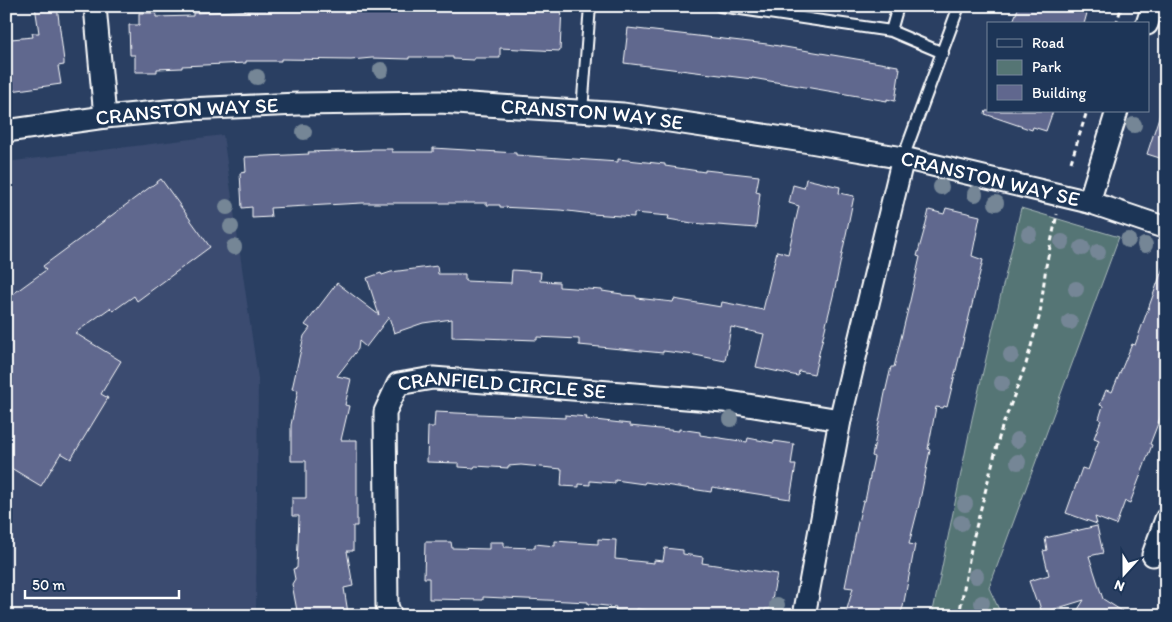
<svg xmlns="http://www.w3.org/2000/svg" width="1172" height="622" font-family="Itim,sans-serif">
<rect width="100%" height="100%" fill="#2a3f62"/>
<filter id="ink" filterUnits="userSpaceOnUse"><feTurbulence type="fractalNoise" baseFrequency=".02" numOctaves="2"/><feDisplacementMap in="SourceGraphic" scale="10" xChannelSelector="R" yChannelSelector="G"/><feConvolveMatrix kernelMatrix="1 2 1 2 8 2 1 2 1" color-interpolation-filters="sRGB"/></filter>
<g filter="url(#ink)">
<path fill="#3a4b6f" d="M223,135L258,379L256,616H6V162Z"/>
<path fill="#557574" stroke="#aababa" d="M1021,208L1119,237L989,588L1002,616H932L972,419Z"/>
<path fill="#60678e" stroke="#fff" d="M35,6H57L64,61V65L58,66L61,84L11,91L9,75H6V43H11V39L33,37L32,33H39Z
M285,6H343V8L414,6H494V8L562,6L560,51L500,48V58H474V60L453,59V57H409V59L372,58L351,60L281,59V61H246V63L182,66V68L157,69V72H135V55H130L129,25H139V13H156V17L193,16V13L256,10H266V7Z
M1019,6H1089L1084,24H1012Z
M628,28L767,44L898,66V68H900L895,101L887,99V101L752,78V79L624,63Z
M1162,108L1166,109V160L1147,154Z
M986,111H1053L1046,131L1033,127L1032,130L985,114Z
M433,148L516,153V155L618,162V159L665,164V166L705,172V170L759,176L756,192L760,193L756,228L692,223L668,219L669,216L634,213V217L592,214L560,210L500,207V205H487V203H362L270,208L271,217L252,218V207L242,208L240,173L246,172L245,157L309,154L308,152L371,150V149H392V152H433Z
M161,179L210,247L137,301L134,296L113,311L110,308L75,333L121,361L101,394L108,398L71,459L61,453L41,486L6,465V299L46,270L43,266Z
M806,179L840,187L839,193L854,196L835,288L814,374L799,371L798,376L756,367L764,334L731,327L725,361L695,355L663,351V353L579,345V339L537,337V340L452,337V319L423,323L394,333L389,317L366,347L359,341L358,349L337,376L351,379L345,405L349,406L341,440H357V526H353V551H347L353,586L344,588L348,613L332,616H298L292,584L295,579L293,569L297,568L299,516H292V498H306V461H291V425L298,390L292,389L304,336L310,328L305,325L337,283L379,315L367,278L381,273L382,275L391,272L437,266L438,274H465V281L511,283L512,270L541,272L540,281L559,282V287L602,290V291L622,294V295L636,296V298L673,302L674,299L721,307L722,302L763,310L777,251L788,254L799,206L789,203L793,185L804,188Z
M946,208L980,216L972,256L983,260L947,407L944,406L943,408L936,407L928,449L930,450L919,505L909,544L915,545L903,607L899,616H845L853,588L845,587L858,522L863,501H865L874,457L872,456L885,393L891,367H894L910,301L920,257L917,256L924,231L929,210L944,214Z
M1164,265H1166V403L1150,444L1152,445L1130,503L1125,501L1116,525L1095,517L1097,524L1066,513L1082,468L1088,470L1099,440L1094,438L1101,420L1099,419L1103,406L1100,405L1106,390L1112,392L1132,344L1135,345Z
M435,412L565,418V415L587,417L586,419L630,424V426L679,431V429L700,432V435L747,442L748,438L774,443V441L794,444L791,465H796L790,499L712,487L711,492L645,482L644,484L615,480V483L590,481V485L579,484V487L561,486L562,469L521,465L508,466V468L475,466L474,468L459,467V463L427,462L428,427H434Z
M1097,526L1103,553L1089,556L1103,599L1130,616H1074L1084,600L1042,613L1038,600L1036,601L1029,581L1049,575L1043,551L1047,550L1045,538Z
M598,539L616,540L615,559L654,563V560L663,561L665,548L683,550V554L703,557L702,563L777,574L770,609H765L764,616H688L637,609L636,612L615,610L616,607L588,604V602L483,597V600L429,599V578H424L425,542H451L452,548L489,549V542H504V547L535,548V544L555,546V541L598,544Z"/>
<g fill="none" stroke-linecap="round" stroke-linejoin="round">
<defs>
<path id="service" d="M720,6L891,31L898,6
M891,31L943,53
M582,111L590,6
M903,158L959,6"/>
<g id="minor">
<path d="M95,6L105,117"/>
<path d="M1147,24L1153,6"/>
<path id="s1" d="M6,131L105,117L188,109L298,104L440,102L623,114L810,142L903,158L1089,202L1166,228"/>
<path d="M1089,202L1117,111"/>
<path d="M1153,555L1166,519"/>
<path id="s2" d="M391,616L387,606L385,412L398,384L433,378L723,401L840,420"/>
<path d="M804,616L840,420L903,158"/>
</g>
</defs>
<use href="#service" stroke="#fff" stroke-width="14"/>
<use href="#minor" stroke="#fff" stroke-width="25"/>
<path stroke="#fff" stroke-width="3" stroke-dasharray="5 4" stroke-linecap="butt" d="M1116,24L1122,6
M1071,162L1087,111
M1159,573L1166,597
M959,616L972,543L1001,430L1026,364L1040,314L1046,266L1057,214"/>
<use href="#service" stroke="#1d3557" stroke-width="10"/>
<use href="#minor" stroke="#1d3557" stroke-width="21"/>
</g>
<g fill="#758696">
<circle cx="381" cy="70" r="8"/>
<circle cx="257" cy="77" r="8"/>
<circle cx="1134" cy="125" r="8"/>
<circle cx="304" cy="132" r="8"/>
<circle cx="941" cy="187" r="8"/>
<circle cx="975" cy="194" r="8"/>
<circle cx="996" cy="203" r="8"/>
<circle cx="227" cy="207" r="8"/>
<circle cx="231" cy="227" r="8"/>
<circle cx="1029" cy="234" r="8"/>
<circle cx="1128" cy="240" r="8"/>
<circle cx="1062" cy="242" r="8"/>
<circle cx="1145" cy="245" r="8"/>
<circle cx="234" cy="247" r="8"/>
<circle cx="1082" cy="248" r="8"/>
<circle cx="1098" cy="252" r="8"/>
<circle cx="1076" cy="289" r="8"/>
<circle cx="1070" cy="322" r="8"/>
<circle cx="1011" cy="355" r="8"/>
<circle cx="1002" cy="383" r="8"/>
<circle cx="731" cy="419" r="8"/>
<circle cx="1017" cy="440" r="8"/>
<circle cx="1018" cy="462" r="8"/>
<circle cx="965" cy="504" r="8"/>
<circle cx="961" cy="523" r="8"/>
<circle cx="976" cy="576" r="8"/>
<circle cx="982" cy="603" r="8"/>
<circle cx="777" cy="605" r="8"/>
</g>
</g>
<g text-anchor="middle" stroke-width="4" stroke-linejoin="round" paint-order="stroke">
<g font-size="21" fill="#fff" stroke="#1d3557">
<text dy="7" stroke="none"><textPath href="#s1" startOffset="182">CRANSTON WAY SE</textPath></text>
<text dy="7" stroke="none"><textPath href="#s1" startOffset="588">CRANSTON WAY SE</textPath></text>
<text dy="7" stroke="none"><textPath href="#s1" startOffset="992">CRANSTON WAY SE</textPath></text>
<text dy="7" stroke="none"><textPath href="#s2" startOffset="340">CRANFIELD CIRCLE SE</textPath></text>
</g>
</g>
<rect width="1172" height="622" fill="none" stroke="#1d3557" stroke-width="25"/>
<rect x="12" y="12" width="1147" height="597" fill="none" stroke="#fff" stroke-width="2" filter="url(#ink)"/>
<rect x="987" y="22" width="162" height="90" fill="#1d3557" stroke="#77869a"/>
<rect x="997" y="39" width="25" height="8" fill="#1d3557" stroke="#77869a"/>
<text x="1032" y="48" font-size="15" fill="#ffffff">Road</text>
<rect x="997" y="60" width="25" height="15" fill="#557574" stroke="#77869a"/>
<text x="1032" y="72" font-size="15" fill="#ffffff">Park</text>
<rect x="997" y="85" width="25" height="15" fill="#60678e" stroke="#77869a"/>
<text x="1032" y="98" font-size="15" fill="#ffffff">Building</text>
<g transform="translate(1124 574) rotate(201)" stroke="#1d3557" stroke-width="4" paint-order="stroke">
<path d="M0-4L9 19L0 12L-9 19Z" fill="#ffffff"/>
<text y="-8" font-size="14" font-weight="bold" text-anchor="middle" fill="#ffffff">N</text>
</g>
<path d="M25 590v8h154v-8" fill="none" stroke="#ffffff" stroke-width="2.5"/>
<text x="32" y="590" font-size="15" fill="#ffffff" stroke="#1d3557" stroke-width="4" paint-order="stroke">50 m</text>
</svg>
